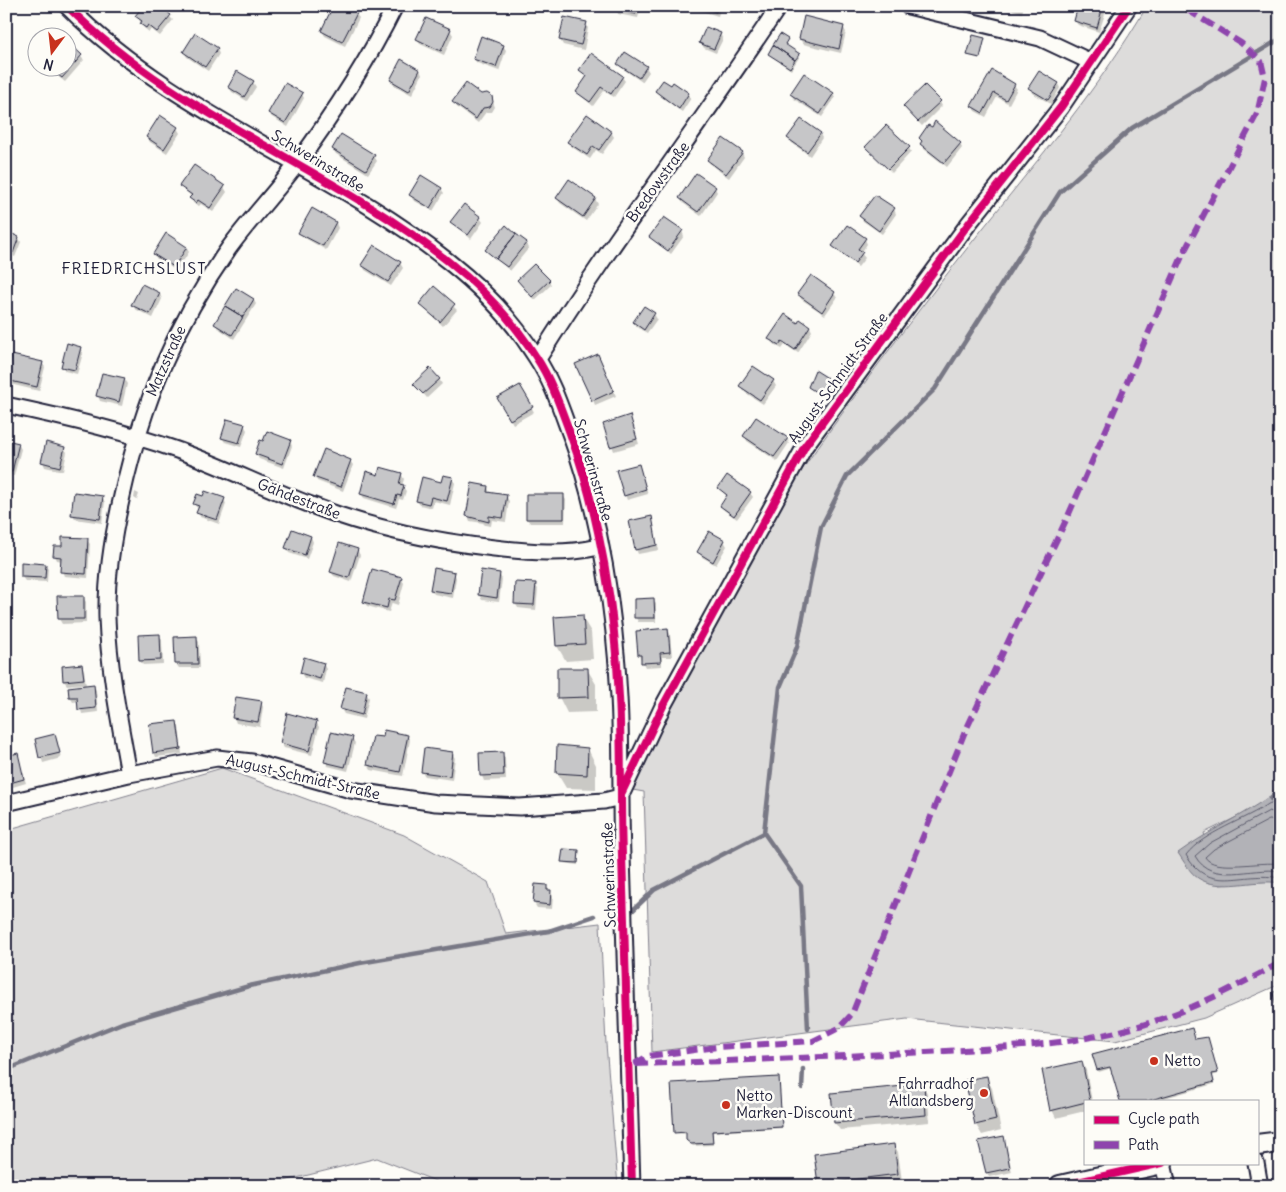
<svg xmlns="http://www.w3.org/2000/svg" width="1286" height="1192" font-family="Delius,sans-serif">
<rect width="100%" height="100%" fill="#fdfcf7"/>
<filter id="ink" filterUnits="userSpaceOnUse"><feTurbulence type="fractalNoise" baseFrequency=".02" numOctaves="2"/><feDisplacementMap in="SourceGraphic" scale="10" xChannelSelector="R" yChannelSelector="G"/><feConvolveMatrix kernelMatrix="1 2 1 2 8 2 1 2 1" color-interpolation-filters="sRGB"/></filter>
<g filter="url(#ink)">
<path fill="#dddcdb" stroke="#807f8b" d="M1147,6H1280V806L1273,794L1251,810L1204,833L1220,885L1267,880L1280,883V984L1204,1018L1115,1041L907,1019L652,1052L644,792L627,789C686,677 740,558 813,454C868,377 925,301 984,227C1041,156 1101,85 1147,6Z
M222,768L404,835L488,882L506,934L600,923L606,1044L618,1186H448L377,1158L264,1186H6V830Z"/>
<path fill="#b2b2b7" stroke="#787885" d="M1273,794L1280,806V883C1254,878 1221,893 1198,878C1190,873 1183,860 1178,853C1208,831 1242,816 1273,794Z"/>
<path fill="#0003" d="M6,6H13L6,19Z
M144,6L168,8L165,12L173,20L160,36L151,29L149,32L144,28L137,16Z
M616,6H641L638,18L618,14Z
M693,6H721L718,16L695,9Z
M1000,6H1024L1022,13Z
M1103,6L1106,11L1099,32L1078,25L1075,21Z
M356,14L359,18L345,46L325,36L322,31Z
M805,18L843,27L846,32L841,53L803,44L800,39Z
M586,23L588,28L584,50L563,45L560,40Z
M450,30L453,35L444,55L420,44L417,39Z
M720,34L723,39L716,53L704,48L701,43Z
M984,39L980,59L970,56L969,54Z
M787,40L785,46L800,56L791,70L769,54Z
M68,44L84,60L65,82L48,68H68Z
M503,46L506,50L499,71L477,63L474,59Z
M217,49L219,54L208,71L187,57L184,52Z
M619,64L646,67L649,72L642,82L622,68Z
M420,70L422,75L412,95L394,85L391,80Z
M581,70L622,77L625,81L614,97L604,91L593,106L577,92L587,77Z
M992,72L1014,85L1017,89L1009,104L997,97L986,117L975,111L972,106Z
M253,82L256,87L247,101L232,92L229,87Z
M1058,84L1060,88L1051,104L1032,93L1030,88Z
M657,91L688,93L691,98L682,112L660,96Z
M302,94L304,98L288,127L272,117L269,113Z
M791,94H833L835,98L822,117L794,99Z
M481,95L491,97L495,107L492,112H486L478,123L457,107L454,102Z
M940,102L942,106L922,126L904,107Z
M177,128L180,133L167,153L150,142L147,137Z
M611,132L614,137L602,154L596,150L590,159L572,147L569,142Z
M820,134L822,138L810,156L792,143L789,138Z
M920,138L960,144L962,148L947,167L924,149Z
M867,147L909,148L911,152L892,173Z
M333,149L374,156L377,161L368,174L336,154Z
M742,153L744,157L729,178L711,165L708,160Z
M181,186L224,187L227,192L213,212L201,204L199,206L193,203L192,197Z
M715,188L717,192L701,216L683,203L680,198Z
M441,189L444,193L433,211L413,200L411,195Z
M557,198L595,199L598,204L586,221L560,203Z
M894,209L896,214L882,234L863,221L861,217Z
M312,210L336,223L338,228L326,250L303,237L300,233Z
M480,218L483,222L471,239L452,222Z
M682,231L684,236L671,254L651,237Z
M6,232L19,238L21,242L15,257L6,253Z
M865,239L867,244L861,253L865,258L858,267L836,250L833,246Z
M526,243L529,248L510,271L487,250Z
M375,246L400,263L403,268L391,286L365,270L363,265Z
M186,247L189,252L177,271L157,259L154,254Z
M811,277L834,293L837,298L825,315L801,299L799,294Z
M549,280L551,285L535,300L518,281Z
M142,285L160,294L162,299L153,318L135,309L133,305Z
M434,288L457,310L443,326L420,304Z
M253,299L256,304L234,339L218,328L215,324Z
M654,314L657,319L647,333L637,327L634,322Z
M798,325L810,327L812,331L798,353L785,345L782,349L772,343L770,339Z
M80,348L83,353L77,374L65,371L63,367Z
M600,360L616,396L595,405L593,400Z
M42,363L45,367L39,391L10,384L8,379Z
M124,379L127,384L122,406L100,401L98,396Z
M439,379L442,384L427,398L415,384Z
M773,381L776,386L763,404L743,391L741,386Z
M833,383L834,385L825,398L809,387Z
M520,387L534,412L513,424L499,398Z
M632,422L639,444L614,451L604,425Z
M244,425L247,430L241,447L225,442L222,438Z
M745,436L787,438L789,443L777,461L747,441Z
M6,441L18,444L21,449L14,476L6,474Z
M290,441L292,446L284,468L259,459L256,454Z
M64,448L67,452L63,471L45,467L43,462Z
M350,461L353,465L343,491L317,481L315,476Z
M639,465L648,494L627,500L625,495Z
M401,474L404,479L402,486L406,491L403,500L399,499L396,508L364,498L361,494L379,476Z
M452,478L455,483L450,505L434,501L432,508L420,505L417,501Z
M488,487L490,494L506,496L509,501L506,522L492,520L491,526L485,525L483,523L470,521L468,516Z
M719,488L750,493L753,497L737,519L724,510L721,506L728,497Z
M135,492L139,494L137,500L134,498Z
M563,495L566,500L565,523H530L527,519Z
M102,497L105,502L102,523L75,519L73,514Z
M224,499L226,504L219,524L200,517L199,510L194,504Z
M651,517L659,550L638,554L636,549Z
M311,537L313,542L307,559L289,553L286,548Z
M87,540L90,544L88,578L64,576L62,571V561L57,560L55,556L63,548Z
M724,541L727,546L716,565L702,557L699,552Z
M357,550L360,555L351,582L334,576L331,572Z
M45,565L48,569L47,582L25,581L22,577Z
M454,573L456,578L453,598L434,594L431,589Z
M499,574L502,579L499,602L482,600L479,595Z
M401,578L404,583L398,605L392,603L389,612L367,606L364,602Z
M535,585L538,589L536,610L518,608L515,603Z
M83,597L86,602V623L62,624L59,619V598Z
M653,600L656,604V622H638L636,618Z
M582,617L591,632L593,659L566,661L557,646Z
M668,630L670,634L672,657H662V666L645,667L639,655Z
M159,635L162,640L163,664L143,665L140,661Z
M196,638L199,642L200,668H179L176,664Z
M323,664L326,669L323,683L304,678L301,673Z
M82,665L84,670L86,686L93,685L96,690L98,712L82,714L79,701L73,702L70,697L69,688L83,686L82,684L67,685L64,681Z
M587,669L596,684V712L567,713L559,697Z
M366,693L369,698L364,719L344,714L341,709Z
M261,703L263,707L260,727L236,723L234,718Z
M176,722L179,727L182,754L156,757L154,752Z
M316,722L319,727L312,755L284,748L281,743Z
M407,736L410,740L403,776L371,770L368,765L384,739Z
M352,738L355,743L348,771L328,766L325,761Z
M36,740H57L61,758L43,763Z
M558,746L588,749L596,765V789L566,788L557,773Z
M452,753L455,758L452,780L425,776L422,772Z
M502,754L505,758L506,780L484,781L482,776L481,755Z
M17,755L26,783L6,789V758Z
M578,851V865L564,863L563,862Z
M546,886L553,896L552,909L537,908L534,903Z
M1208,1040L1218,1074L1212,1076L1214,1084L1154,1101H1121L1112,1068L1099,1072L1098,1070L1195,1041Z
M1081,1062L1086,1070L1092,1101H1085V1111L1056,1118L1052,1110Z
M986,1078L992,1088L1001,1130L982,1135L976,1125Z
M779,1080L782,1128L713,1132V1145L693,1146L687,1140V1134L675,1133Z
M923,1085L927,1093L930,1122L840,1130L835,1123L833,1094Z
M1004,1138L1012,1172L989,1177L987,1172Z
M894,1145L898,1152L902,1181L866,1186H821L819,1184Z"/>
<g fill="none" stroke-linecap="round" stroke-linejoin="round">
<path stroke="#5c5c6d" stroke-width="1" d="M1280,807L1270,803C1245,820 1204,832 1186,855C1210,896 1242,870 1280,878
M1280,814L1269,811L1210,843L1195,856C1212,886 1252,866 1280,871
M1280,821L1269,820L1214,849L1205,857C1214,873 1262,860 1280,864"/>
<path stroke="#787885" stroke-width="4.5" d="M1271,799L1280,783
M631,912L654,890L764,833
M808,1029L801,886L764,833L780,687L797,647L821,527L847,476L935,389L1060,192L1132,128L1280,39
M6,1070L122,1023L249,986L360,963L549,931L594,916
M802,1088L803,1069"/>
</g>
<path fill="#c6c6c8" stroke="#22223b" d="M143,6H163L162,8L171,15L157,32L148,25L146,28L140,24L142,21L135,16Z
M333,6H345L357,13L342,42L321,31Z
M615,6H638L636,14L614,10Z
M695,6H718L716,12Z
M1078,6H1103L1097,28L1074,21Z
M804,16L844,26L839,49L799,39Z
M564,17L587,22L581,45L559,40Z
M426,18L451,29L441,51L416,39Z
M706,27L721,33L714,49L699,43Z
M195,33L218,48L205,67L183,52Z
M780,34L788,39L785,44L800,54L795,60L773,45Z
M973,35L985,38L980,58L967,55Z
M481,36L504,45L496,67L473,59Z
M68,42L82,55L62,78L49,68H68Z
M773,45L795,60L790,68L768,54Z
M625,52L647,66L639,78L617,64Z
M591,53L623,76L611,94L601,87L590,102L576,92L587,76L579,70Z
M401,59L420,70L409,91L390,80Z
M992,70L1015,84L1006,100L994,93L983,113L971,106Z
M237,71L254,81L244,97L228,87Z
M1039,71L1059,83L1048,100L1028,88Z
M804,73L834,93L820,114L790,94Z
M663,80L671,85L673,82L689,93L679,109L655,91Z
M285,83L303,93L285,123L268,113Z
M466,83L481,94L487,93L492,96L493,102L490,107L483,108L476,119L452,102Z
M925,85L941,101L918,122L903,106Z
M587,114L612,132L599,150L593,146L587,155L567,142Z
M160,115L178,127L164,149L146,137Z
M801,119L821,133L807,152L787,138Z
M935,121L961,143L944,163L920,144L922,141L919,138L928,125L932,127Z
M886,125L910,147L888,169L865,147Z
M341,134L375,155L366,170L332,149Z
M723,138L743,152L726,174L707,160Z
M194,165L225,186L210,208L198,200L196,203L189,198L192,195L179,186Z
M696,173L716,187L698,212L679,198Z
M421,175L442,188L430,208L409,195Z
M569,179L596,198L583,217L556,198Z
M875,195L895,208L879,231L859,216Z
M464,204L481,217L468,235L450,222Z
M312,208L336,222L323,246L298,233Z
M664,217L683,230L668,251L649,237Z
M506,225L516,234L496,259L485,250Z
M847,225L866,238L858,249L863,252L855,263L832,246Z
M6,231L19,237L13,253L6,250Z
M166,233L187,247L174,267L153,254Z
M516,234L527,242L507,267L496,259Z
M374,245L401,262L388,282L361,265Z
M534,264L550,280L532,297L517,280Z
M811,275L835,292L822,312L797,294Z
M142,284L160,293L150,314L131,305Z
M434,286L455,304L440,322L419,304Z
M236,288L254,299L243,317L225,306Z
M225,306L243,317L232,335L214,324Z
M644,306L655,313L644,330L633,322Z
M785,314L798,323L800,319L810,326L795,350L782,341L779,345L768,339Z
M67,343L81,347L75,370L61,367Z
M598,354L614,391L592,401L575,364Z
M12,355L43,362L37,387L6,380Z
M753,366L774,380L760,400L739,386Z
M430,368L440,379L423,394L413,384Z
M815,370L834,382L824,397L808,387Z
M102,373L125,378L119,402L96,396Z
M520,385L533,407L510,420L497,398Z
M630,415L637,439L610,447L603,424Z
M756,417L788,438L774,457L743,436Z
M227,419L245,424L239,443L221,438Z
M267,431L291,440L282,464L255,454L260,440L263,441Z
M6,440L19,443L12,472L6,471Z
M46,442L65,447L60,467L41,462Z
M324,449L351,460L341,487L313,477Z
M639,464L646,489L624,496L616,470Z
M380,467L402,473L399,484L404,485L401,496L397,495L394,504L360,494L366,471L378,475Z
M443,475L453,477L447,501L431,497L429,504L416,501L422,477L441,482Z
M727,475L751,492L734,516L720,506L727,495L718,488Z
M472,483L488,486L487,492L507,495L503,518L489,516V522L466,516Z
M205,491L225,498L217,520L196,513L199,506L193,504L197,494L203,496Z
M74,492L103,496L100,519L71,515Z
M526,494H564V519H526Z
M652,516L657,545L635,550L629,521Z
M292,529L311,536L305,555L285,548Z
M709,531L725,540L713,562L697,552Z
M62,537L88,538L86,574L60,572L61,557L53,556L54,546H62Z
M339,543L358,549L349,578L330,572Z
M21,562L46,564L45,578L21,577Z
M434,568L455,572L451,593L430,590Z
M372,569L402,577L395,600L389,599L387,608L363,602Z
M481,570L500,573L497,598L478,595Z
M515,582L536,583L534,605L514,604Z
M57,596H84V619H58Z
M654,598L655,618H634V599Z
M583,615L585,644L556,646L554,617Z
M668,628L670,652L660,653L661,662L641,663V655H638L636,631Z
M160,634L161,660L139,661L138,635Z
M197,636L198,664H175L174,637Z
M304,657L324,663L320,679L300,673Z
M82,664L84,679L63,681L62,666Z
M557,668H588L589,697L557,698Z
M94,684L96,708L78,710L77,697H69L68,687Z
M346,687L367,692L362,715L340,709Z
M236,697L262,701L258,722L232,718Z
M287,713L317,721L309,751L280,743Z
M177,721L181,749L153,753L149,724Z
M384,730L408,735L400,772L367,765L373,736L383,737Z
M331,732L353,737L345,767L324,762Z
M55,734L60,753L39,758L35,739Z
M557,745L588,748L587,775L556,773Z
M424,748L453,752L450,776L421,772Z
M503,752L504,775L480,776L479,753Z
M18,753L24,779L6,784V756Z
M563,849L579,850L578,863L561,862Z
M535,884L547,885V890H551L550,905L533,903Z
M1280,991V1017H1278L1273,992Z
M1192,1028L1195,1039L1208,1037L1218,1073L1212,1074L1214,1082L1147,1101H1120L1110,1067L1097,1070L1092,1054Z
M1082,1061L1090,1101L1050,1111L1042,1070Z
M987,1076L996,1120L975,1125L965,1080Z
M779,1077L782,1127L712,1131L713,1143L691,1144L686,1140V1132L674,1133L671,1083Z
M924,1084L926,1115L834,1123L831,1093Z
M1004,1136L1010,1168L986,1173L978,1141Z
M894,1144L898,1174L818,1184L814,1154Z"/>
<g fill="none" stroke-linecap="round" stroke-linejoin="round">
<defs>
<path id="minor" d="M67,6C176,116 329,166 449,262C483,289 513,320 536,357C552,381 561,409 571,436C600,516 615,612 619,697C622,749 620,802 622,855C625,965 629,1075 632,1186
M908,6L1040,38L1091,62
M538,359C613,239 700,125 779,6
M6,405C63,417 120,430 174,449C221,465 265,488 311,505C370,528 432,541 494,548C530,552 564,555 599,547
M129,774C120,723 109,670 107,618C106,578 113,535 122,496C143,402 174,327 229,248C250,219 275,193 296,165C333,115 368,61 395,6
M623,791L663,706L805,446L969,223L1061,107L1129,6
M6,803L129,774L217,758L252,762L351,790L436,803L520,807L604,801L620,797
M1163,1163L1168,1186
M1256,1163L1260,1186"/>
<path id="tertiary" d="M1257,1145L1280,1142
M1060,1186L1162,1163"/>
</defs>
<use href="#minor" stroke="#22223b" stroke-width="19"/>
<use href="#tertiary" stroke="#22223b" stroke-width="24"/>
<use href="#minor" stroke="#fdfcf7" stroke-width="15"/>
<use href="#tertiary" stroke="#fdfcf7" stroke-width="20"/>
<path stroke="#8e44ad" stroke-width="6" stroke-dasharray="12 6" stroke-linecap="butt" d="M634,1064L648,1056L718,1047L813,1041L839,1028L852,1014L964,734L1068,516L1184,252L1257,114L1265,78L1261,61L1241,43L1181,6
M636,1064C733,1061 829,1057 926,1052C997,1048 1070,1046 1139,1026C1190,1011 1233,988 1280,963"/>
<defs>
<path id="cycleway" d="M67,6C176,116 329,166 449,262C483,289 513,320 536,357C552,381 561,409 571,436C600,516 615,612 619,697C622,749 620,802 622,855C625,965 629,1075 632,1186
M622,792L663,706L805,446L969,223L1061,107L1129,6
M1060,1186L1162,1163"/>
</defs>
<use href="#cycleway" stroke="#fdfcf7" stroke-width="11"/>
<use href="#cycleway" stroke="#d6006c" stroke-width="8"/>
</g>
</g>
<g fill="#c8321e" stroke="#fdfcf7" stroke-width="2">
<circle cx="1154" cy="1061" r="5"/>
<circle cx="984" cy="1093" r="5"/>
<circle cx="726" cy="1105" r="5"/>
</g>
<g text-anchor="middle" stroke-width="5" stroke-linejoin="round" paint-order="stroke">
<g font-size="15" fill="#22223b" stroke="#fdfcf7">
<text transform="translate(318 161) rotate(31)" y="5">Schwerinstraße</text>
<text transform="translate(658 182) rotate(-54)" y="5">Bredowstraße</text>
<text transform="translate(166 361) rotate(-66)" y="5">Matzstraße</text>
<text transform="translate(838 378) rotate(-54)" y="5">August-Schmidt-Straße</text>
<text transform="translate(593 470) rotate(74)" y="5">Schwerinstraße</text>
<text transform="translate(299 499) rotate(21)" y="5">Gähdestraße</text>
<text transform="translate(303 777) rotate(13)" y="5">August-Schmidt-Straße</text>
<text transform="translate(609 875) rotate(-92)" y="5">Schwerinstraße</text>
</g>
<g font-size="15" fill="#22223b" stroke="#fdfcf7" text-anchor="start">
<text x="1164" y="1066">Netto</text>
<text x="974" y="1089" text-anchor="end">Fahrradhof<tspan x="974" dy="17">Altlandsberg</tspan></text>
<text x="736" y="1101">Netto<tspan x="736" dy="17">Marken-Discount</tspan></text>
</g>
<g font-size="16" letter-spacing="1" fill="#22223b" stroke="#fdfcf7">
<text x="134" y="274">FRIEDRICHSLUST</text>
</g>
</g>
<rect width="1286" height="1192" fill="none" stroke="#fdfcf7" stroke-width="25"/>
<rect x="12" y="12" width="1261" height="1167" fill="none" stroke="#22223b" stroke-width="2" filter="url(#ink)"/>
<rect x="1084" y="1100" width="175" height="65" fill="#fdfcf7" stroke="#a5a5ac"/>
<rect x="1094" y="1116" width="25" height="8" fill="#d6006c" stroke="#a5a5ac"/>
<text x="1128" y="1124" font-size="15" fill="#22223b">Cycle path</text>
<rect x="1094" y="1141" width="25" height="8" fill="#8e44ad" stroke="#a5a5ac"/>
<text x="1128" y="1150" font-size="15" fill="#22223b">Path</text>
<g transform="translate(52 52) rotate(195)"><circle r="24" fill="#fdfcf7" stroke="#a5a5ac"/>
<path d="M0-4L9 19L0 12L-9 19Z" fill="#c8321e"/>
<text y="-8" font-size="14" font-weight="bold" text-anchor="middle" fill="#22223b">N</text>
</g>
</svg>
